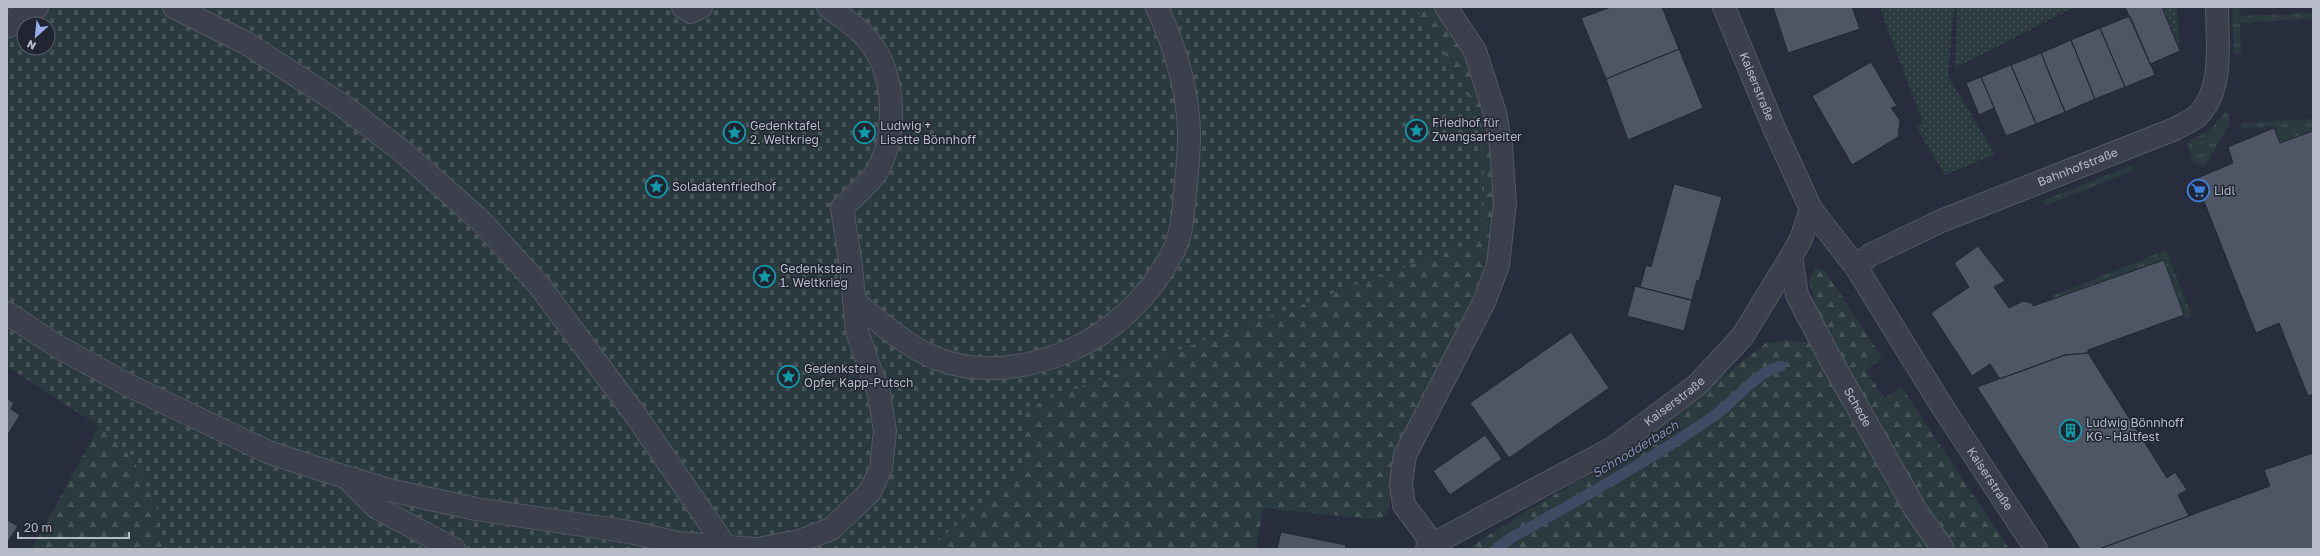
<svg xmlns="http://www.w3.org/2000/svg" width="2320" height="556" font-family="'Golos Text',sans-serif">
<defs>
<pattern id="grass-tufts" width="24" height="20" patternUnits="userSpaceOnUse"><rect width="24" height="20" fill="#2a3a3e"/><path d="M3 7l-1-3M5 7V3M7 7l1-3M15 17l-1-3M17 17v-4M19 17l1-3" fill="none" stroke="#475558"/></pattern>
<pattern id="forest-firs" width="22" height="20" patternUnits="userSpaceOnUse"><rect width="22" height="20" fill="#2a3a3e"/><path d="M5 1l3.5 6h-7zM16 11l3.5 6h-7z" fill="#475558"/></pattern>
<pattern id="cemetery-stones" width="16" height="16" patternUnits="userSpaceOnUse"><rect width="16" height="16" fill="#2a3a3e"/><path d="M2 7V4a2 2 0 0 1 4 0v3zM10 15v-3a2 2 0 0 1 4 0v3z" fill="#475558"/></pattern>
<pattern id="park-dots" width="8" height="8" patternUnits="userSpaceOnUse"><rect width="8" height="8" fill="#2a3a3e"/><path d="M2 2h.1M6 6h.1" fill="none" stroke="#475558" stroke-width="1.8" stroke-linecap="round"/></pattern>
</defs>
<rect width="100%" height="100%" fill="#272d3c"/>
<path fill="url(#grass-tufts)" d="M2232,7H2239L2240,16L2313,13V19L2240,23L2241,54H2234Z
M2226,111L2230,116L2229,125L2205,166L2193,163L2188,145L2191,140L2209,131Z
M2313,119V131L2280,143L2274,126L2241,128V123Z
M2132,165L2134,170L2047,205L2042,201Z
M2166,250L2191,314L2188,318H2184V315L2053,299L2052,296Z"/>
<path fill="url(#forest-firs)" d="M1415,7H1439L1463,42L1494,139V260L1400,454L1387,514L1380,520L1263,508L1256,549H929L1024,465L1025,408L1229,331L1388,273L1475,123L1468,96Z
M1815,268L1825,271L1882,358L1865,370L1885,398L1901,387L2009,549H1467L1528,510L1620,457L1766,343L1786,340L1808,343L1820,353L1861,437L1877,432L1836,349L1816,306L1809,280Z
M99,426L132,456L157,508L165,549H32Z"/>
<path fill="url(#cemetery-stones)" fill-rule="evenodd" d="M7,7H1415C1431,33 1457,68 1468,96C1485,136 1488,198 1479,240L1229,331L1025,408L1024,465L929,549H165L157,508L132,456L99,426L7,366ZM24,24H48V48H24Z"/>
<path fill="url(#park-dots)" d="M1883,7H1954L1948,76L1995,154L1945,175L1916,127L1923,122L1881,12Z
M1957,7H2075L1955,68Z
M2162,7H2177L2179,46Z"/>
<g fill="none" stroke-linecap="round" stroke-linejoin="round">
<path stroke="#3f4a63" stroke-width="11" d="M1496,549L1511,538C1580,499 1649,461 1714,416C1737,400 1754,373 1781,366"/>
</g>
<path fill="#4e5565" stroke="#222733" d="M1611,7H1662L1679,49L1606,79L1581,18Z
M1773,7H1852L1860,29L1788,53Z
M2125,7H2162L2180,51L2150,64Z
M2130,16L2155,75L2125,87L2100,28Z
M2100,28L2125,87L2095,99L2071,40Z
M2071,40L2095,99L2065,112L2041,53Z
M1679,49L1703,108L1628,140L1606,79Z
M2041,53L2065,112L2036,124L2011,65Z
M1871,62L1897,106L1891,108L1900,120L1898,137L1852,165L1812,96Z
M2011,65L2036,124L2006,136L1981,77Z
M1981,77L1994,108L1979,115L1966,83Z
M2274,128L2280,143L2313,131V394L2308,396L2279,323L2256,333L2195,179L2233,163L2228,147Z
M1674,184L1722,197L1699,281L1697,280L1692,299H1694V301L1640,287L1646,265L1651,267Z
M1978,246L2005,281L1994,287L2009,308L2023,301L2031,303L2033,306L2164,260L2184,315L2088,350V353L2065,355L2000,379L1990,364L1972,376L1931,313L1969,287L1954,263Z
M1635,286L1692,300L1684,331L1627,316Z
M1571,332L1609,388L1509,458L1470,403Z
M2088,353L2167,478L2175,472L2187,490L2178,495L2189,516L2099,549H2080L1977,387L2065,355Z
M7,398L14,403L11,409L20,415L7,436Z
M1485,435L1502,459L1450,495L1433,471Z
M2313,453V549H2099L2270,486L2264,470Z
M7,520L18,526L7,543Z
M1281,532L1346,545L1345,549H1277Z"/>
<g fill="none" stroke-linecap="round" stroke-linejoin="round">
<defs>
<g id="service">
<path d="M174,7L246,43L342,105L402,151L481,221L539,285L637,417L726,547"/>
<path d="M683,7L691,12L701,7"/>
<path d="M7,27L23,13L37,7"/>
<path d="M854,301C882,324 913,353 950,363C990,374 1033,366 1071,350C1114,331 1151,295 1173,252C1182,235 1183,213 1185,193C1187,174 1189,155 1189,136C1189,92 1175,47 1157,7"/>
<path d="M7,313L57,346L128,385L268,452L326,471L389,490L476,509L630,532L678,543L754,549"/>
<path id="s1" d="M1832,362L1915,509L1943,549"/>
<path d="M348,479L377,508L454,549"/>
<path d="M1433,544L1404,505L1401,484L1405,455L1484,302L1498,265L1505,203L1501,146L1495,113L1475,51L1446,7"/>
<path d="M758,549L800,541L831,529L870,492L881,468L885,431L879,394L857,332L851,266L842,208C853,197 867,186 876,173C897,137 896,78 872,45C861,29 843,18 828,7"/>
</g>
<g id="minor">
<path id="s2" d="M1724,7L1774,128L1811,209L1856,267L1940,403L2036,549"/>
<path d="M1791,257L1797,295L1832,362"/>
<path id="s3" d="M1856,267L1870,255L1941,221L2175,129C2181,125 2190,122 2196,117C2225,91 2217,41 2217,7"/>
<path id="s4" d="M1427,549L1433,544L1613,448L1697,385L1742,337L1791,257L1801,239L1811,209"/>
</g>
</defs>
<use href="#service" stroke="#535864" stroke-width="24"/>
<use href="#minor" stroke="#535864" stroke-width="24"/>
<use href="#service" stroke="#3b404c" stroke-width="22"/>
<use href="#minor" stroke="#3b404c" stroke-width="22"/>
</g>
<defs>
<symbol id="sight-ring" viewBox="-11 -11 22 22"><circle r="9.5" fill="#202531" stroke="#0f9aa8" stroke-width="1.5"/><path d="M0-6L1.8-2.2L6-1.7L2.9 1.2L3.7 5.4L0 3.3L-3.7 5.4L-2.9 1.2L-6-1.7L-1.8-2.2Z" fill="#0f9aa8"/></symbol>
<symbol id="supermarket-ring" viewBox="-11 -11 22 22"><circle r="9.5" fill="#202531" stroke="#3f7fe0" stroke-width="1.5"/><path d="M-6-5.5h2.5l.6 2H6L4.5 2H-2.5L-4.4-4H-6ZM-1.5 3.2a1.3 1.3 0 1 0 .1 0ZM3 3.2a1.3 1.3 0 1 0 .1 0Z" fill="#3f7fe0"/></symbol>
<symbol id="building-ring" viewBox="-11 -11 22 22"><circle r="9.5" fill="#202531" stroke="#0f9aa8" stroke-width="1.5"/><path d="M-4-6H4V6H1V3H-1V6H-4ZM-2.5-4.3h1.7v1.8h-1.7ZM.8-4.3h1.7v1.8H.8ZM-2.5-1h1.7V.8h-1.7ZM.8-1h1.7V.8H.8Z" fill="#0f9aa8"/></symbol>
</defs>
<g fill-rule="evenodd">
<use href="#sight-ring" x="1404" y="118" width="25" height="25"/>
<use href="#sight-ring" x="722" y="120" width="25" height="25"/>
<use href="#sight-ring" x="852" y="120" width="25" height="25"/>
<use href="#sight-ring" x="644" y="174" width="25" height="25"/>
<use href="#supermarket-ring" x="2186" y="178" width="25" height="25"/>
<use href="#sight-ring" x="752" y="264" width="25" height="25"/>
<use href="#sight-ring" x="776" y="364" width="25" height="25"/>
<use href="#building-ring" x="2058" y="418" width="25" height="25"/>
</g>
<g text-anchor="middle" stroke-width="3" stroke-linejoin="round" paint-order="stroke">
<g font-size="12" fill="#b7bbc7" stroke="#202531">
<text dy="4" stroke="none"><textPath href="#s2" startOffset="86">Kaiserstraße</textPath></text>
<text dy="4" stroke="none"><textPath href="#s3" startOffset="244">Bahnhofstraße</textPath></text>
<text dy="4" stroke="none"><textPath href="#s4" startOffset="289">Kaiserstraße</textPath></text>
<text dy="4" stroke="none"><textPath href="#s1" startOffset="52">Schede</textPath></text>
<text dy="4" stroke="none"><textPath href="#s2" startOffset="544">Kaiserstraße</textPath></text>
</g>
<g font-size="12" fill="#b7bbc7" stroke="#202531" text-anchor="start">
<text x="1432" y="127">Friedhof für<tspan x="1432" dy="14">Zwangsarbeiter</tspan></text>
<text x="750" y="130">Gedenktafel<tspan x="750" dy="14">2. Weltkrieg</tspan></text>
<text x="880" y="130">Ludwig +<tspan x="880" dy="14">Lisette Bönnhoff</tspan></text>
<text x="672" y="191">Soladatenfriedhof</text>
<text x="2214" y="195">Lidl</text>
<text x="780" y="273">Gedenkstein<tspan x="780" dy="14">1. Weltkrieg</tspan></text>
<text x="804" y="373">Gedenkstein<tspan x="804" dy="14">Opfer Kapp-Putsch</tspan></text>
<text x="2086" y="427">Ludwig Bönnhoff<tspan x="2086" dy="14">KG - Haltfest</tspan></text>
</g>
<g font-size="13" font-style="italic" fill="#828eab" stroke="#202531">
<text transform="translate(1635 449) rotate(-31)" y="5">Schnodderbach</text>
</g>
</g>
<rect width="2320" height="556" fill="none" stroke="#b7bbc7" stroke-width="16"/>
<g transform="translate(36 36) rotate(207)"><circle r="19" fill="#202531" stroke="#5c616d"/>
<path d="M0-3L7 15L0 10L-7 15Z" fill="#97adec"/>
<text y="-6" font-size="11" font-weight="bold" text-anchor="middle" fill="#b7bbc7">N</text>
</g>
<path d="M18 532v6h111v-6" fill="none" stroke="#b7bbc7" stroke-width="2"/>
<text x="24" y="532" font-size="12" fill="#b7bbc7" stroke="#202531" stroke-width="3" paint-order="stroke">20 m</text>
</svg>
